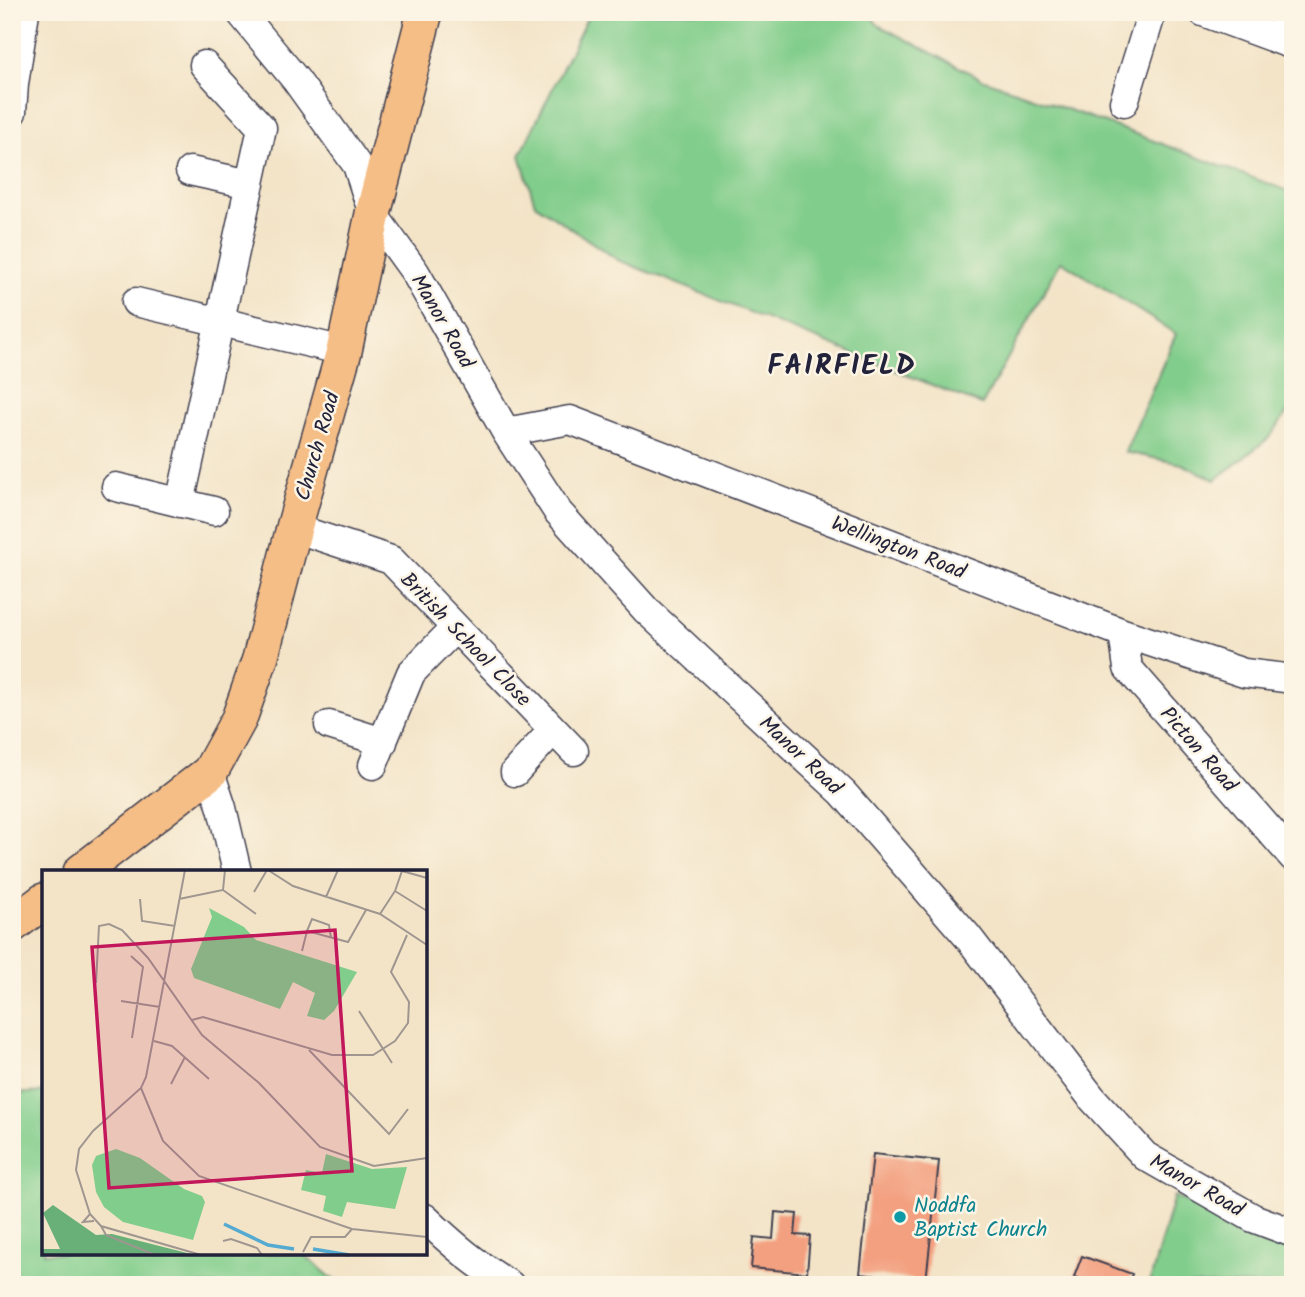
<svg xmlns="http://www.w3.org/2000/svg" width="1305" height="1297" font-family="Kalam,sans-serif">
<rect width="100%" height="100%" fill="#fcf5e5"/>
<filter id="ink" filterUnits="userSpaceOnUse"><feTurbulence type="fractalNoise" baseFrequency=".0143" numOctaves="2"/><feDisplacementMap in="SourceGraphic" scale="14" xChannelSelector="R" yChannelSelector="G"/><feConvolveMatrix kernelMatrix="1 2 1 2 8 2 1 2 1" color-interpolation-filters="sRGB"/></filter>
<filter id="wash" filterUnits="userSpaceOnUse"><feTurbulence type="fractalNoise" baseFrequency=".00686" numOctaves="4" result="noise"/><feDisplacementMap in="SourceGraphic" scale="28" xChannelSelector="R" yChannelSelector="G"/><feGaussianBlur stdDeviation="1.57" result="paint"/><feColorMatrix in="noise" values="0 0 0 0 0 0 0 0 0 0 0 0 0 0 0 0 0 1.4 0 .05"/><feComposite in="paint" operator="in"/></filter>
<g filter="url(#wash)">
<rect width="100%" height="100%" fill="#f3e4c8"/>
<path fill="#81cd8b" stroke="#527863" stroke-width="2" d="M590,12H867L878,25L982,79L1114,126L1293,193V404L1270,437L1215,480L1182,464L1125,452L1176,334L1061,261L982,405L618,260L535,204L520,155Z
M44,1092V1253H302L340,1285H12V1094Z
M1174,1196L1257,1235L1293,1249V1285H1149Z"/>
<g id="blocks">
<path fill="#f3a080" d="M873,1154L939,1161L926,1281L860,1274Z
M775,1212L797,1214L795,1235L810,1236L807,1273L751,1268L754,1237L773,1239Z
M1082,1256L1132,1274L1128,1285H1096L1074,1277Z"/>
</g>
</g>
<g filter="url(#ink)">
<use href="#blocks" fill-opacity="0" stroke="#413f50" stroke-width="2"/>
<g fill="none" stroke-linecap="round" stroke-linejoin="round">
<defs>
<path id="minor" d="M240,12L296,80L357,165L373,214L415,272L506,432L558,512L646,610L843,793L968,937L1092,1098L1145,1156L1253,1218L1293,1233
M1203,12L1293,45
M1282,41L1285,12
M1124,102L1152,12
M12,112L14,84L25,12
M190,171L250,184
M136,302L344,351
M506,432L570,420L1123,633L1244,673L1293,679
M116,487L214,511
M180,503L262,128L204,65
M294,528L391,560L574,751
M1123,633L1128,668L1293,857
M329,725L383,742
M373,765L411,673L455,628
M210,772L222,808L237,872
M515,772L553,730
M425,1218C453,1245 477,1265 510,1285"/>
<path id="major" d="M81,872L210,772L239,719L260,659L294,528L344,351L373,214L425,12
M12,925L44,901"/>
</defs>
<use href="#minor" stroke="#413f50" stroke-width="31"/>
<use href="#major" stroke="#413f50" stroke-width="38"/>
<path stroke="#413f50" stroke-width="4.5" stroke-dasharray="5 5" stroke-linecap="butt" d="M888,1285L889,1277"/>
<use href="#minor" stroke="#fff" stroke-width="28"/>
<use href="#major" stroke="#f6be87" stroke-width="35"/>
</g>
</g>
<circle fill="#0f9aa8" stroke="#fcf5e5" stroke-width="2.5" cx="900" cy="1217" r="7"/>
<g text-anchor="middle" stroke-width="5" stroke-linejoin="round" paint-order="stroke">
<g font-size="21" fill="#22223b" stroke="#fcf5e5">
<text transform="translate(443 321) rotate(60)" y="7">Manor Road</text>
<text transform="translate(317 446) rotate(-74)" y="7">Church Road</text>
<text transform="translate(899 547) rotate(21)" y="7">Wellington Road</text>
<text transform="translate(466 639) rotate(46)" y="7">British School Close</text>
<text transform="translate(1199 749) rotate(49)" y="7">Picton Road</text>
<text transform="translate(801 755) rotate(43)" y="7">Manor Road</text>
<text transform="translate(1197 1185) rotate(30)" y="7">Manor Road</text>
</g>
<g font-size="21" fill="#0d838f" stroke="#fcf5e5" text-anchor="start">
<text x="914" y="1212">Noddfa<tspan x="914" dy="24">Baptist Church</tspan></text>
</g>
<g font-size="28" font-weight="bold" letter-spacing="2" fill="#22223b" stroke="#fcf5e5">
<text x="842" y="374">FAIRFIELD</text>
</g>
</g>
<g transform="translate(42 870)">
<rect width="385" height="385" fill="#f3e4c8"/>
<path d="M167,38L202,57L214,70L315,102L292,141L282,150L265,146L273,123L251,112L238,139L152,108L149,99L170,47ZM74,279L98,288L142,319L160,326L163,332L151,370L81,352L62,337L54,322L50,295L54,286ZM284,284L330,299L365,297L353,339L305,332L300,347L281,341L284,326L259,320L264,300L280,303Z" fill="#81cd8b"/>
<path d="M11,335L54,365L70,364L153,385H0V379H18L1,343Z" fill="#68b077"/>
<path fill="none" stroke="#55aad1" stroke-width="3.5" d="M182,354L226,375L252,379M271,379L307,385"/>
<path fill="none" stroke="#9f9690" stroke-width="2" d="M143,0L104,207L99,218L51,261L37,279L34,300L48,344L59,356L159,385M226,0L251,16L338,44L385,75M181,20L214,44M353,21L360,1L385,8M212,22L225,0M284,27L296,0M98,29L100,51L133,56M137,29L181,20L183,0M338,44L353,21L385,41M265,61L270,49L287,55L289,68M260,81L265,61L306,72L324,40M89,86L101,97L90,168M54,113L57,56L67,54L80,60L106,88L160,165L217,213L278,277L332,296L385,288M79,131L118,137M317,141L350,193M150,150L161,147L290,185H331L353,171L366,153L367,132L349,102L365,65M112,171L130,176L167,209M267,180L347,264L366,239M129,214L143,187M99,218L121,271L157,306L310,359L385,367M48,344L41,352L52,351M59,356L64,365L113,385M181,371L189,369L215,378L220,385M261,382L269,367H303L310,359M247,385H274"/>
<path fill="#c2185b" fill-opacity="0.15" stroke="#c2185b" stroke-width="3.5" d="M293,60L310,301L67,318L50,77Z"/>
<rect width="385" height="385" fill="none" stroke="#22223b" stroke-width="3.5"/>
</g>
<rect width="1305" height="1297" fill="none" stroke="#fcf5e5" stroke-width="42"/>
</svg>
